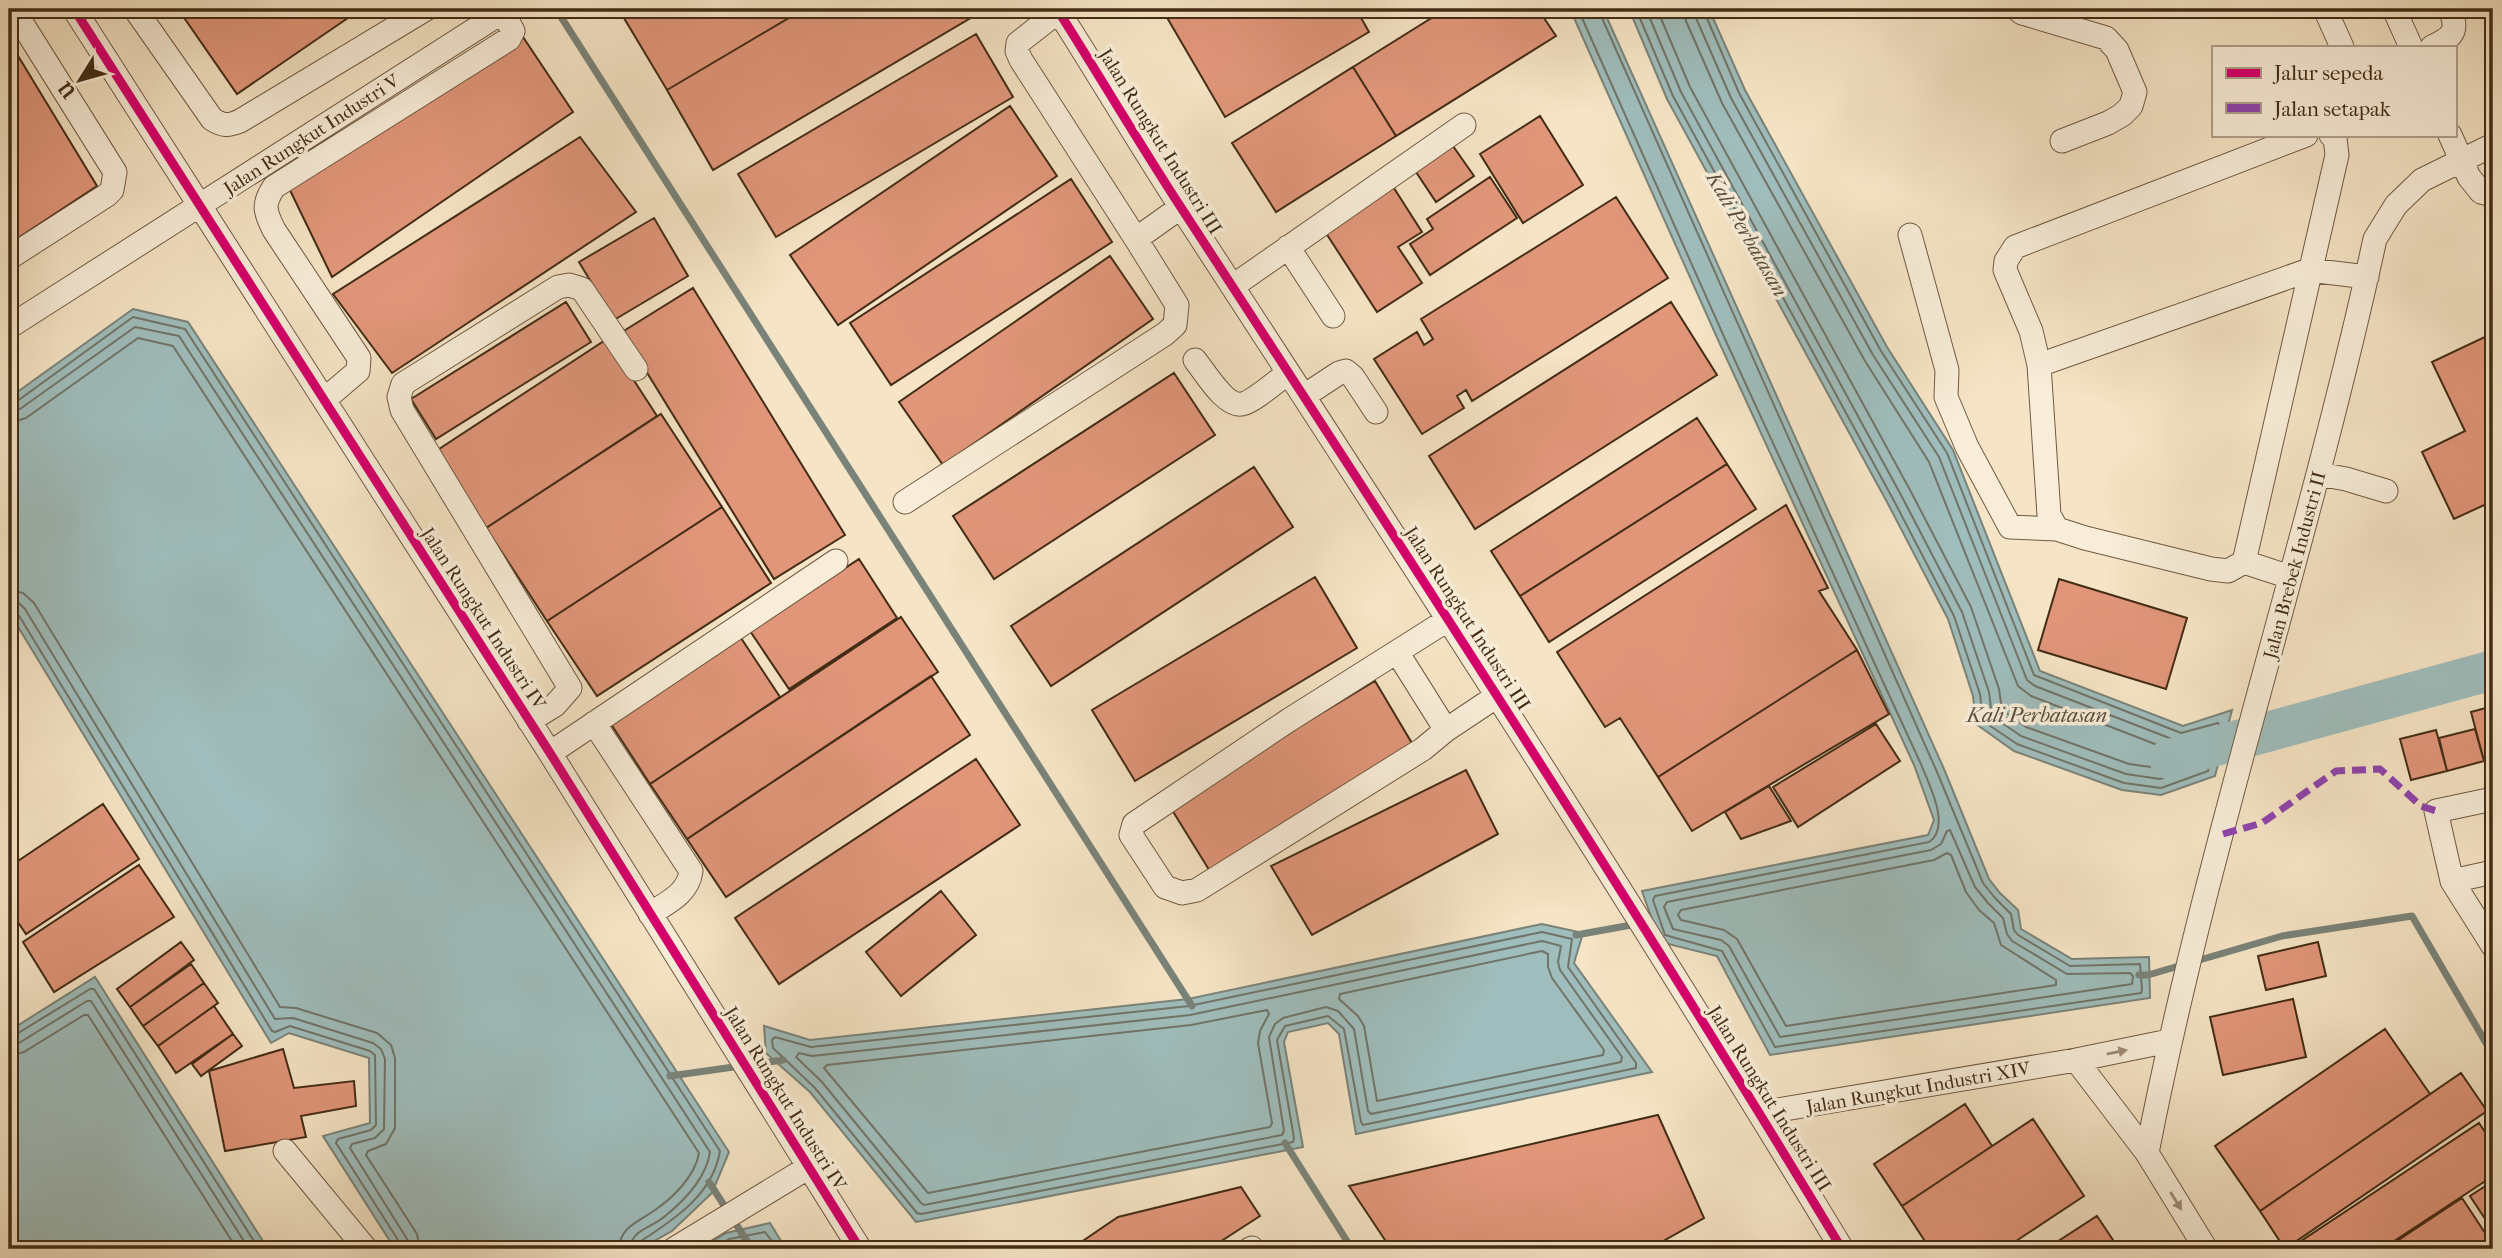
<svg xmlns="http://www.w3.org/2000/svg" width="2502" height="1258" font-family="'IM FELL French Canon',serif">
<rect width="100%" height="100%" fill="#f5e4c5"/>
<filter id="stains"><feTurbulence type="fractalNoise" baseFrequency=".00286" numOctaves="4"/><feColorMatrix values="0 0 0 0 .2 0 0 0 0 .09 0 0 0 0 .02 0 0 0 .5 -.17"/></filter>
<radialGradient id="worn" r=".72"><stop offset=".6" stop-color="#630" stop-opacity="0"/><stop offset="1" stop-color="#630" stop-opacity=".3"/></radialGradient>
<path fill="#9fbdbc" stroke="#7a8379" stroke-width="2" d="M1570,9H1603L1944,769L1989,879L2000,893L2018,910L2021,929L2072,959L2149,957L2150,998L1770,1055L1717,956L1660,942L1642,891L1928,835L1934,820L1914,765L1719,342Z
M1629,9H1709L1745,90L1887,347L1953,450L2040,671L2183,726L2232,710L2215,776L2161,795L2122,790L2014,751L1976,724L1973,696L1948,619L1887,502L1667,99Z
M133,309L188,322L729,1152L712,1193L672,1231L640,1249H395L323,1136L370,1123L369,1058L289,1033L271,1043L9,612V398Z
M1542,924L1583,933L1574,963L1652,1072L1356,1134L1339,1034L1328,1023L1288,1032L1284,1042L1303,1147L916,1222L810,1092L766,1053L764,1026L810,1040L1188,999Z
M95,977L268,1249H9V1031Z
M770,1223L786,1249H700L726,1233Z"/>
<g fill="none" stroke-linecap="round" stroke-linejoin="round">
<path stroke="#717468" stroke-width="2" d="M1578,9L1725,339L1920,762C1928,782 1952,827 1929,842L1655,896L1653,900L1665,935L1722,951L1775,1047L2141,993L2142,989L2140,964L2070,966L2018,935L2014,930L2011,914L1995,898L1983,883L1937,772L1598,9
M1636,9L1673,96L1893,499L1954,616L1980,694L1983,721L2017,744L2124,783L2161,788L2208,771L2220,727L2218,723L2181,733L2034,675L1947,453L1881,351L1739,93L1703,9
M1646,9L1681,92L1901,495L1962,612L1989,692L1992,716L2021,736L2126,774L2160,779L2201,764L2208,740L2206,736L2186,742L2177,741L2035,686L2027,680L1939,457L1873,355L1731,98L1696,18L1694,9
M1657,9L1690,87L1910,490L1971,607L1999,689L2002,710L2026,727L2129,764L2158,768L2185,759L2187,755L2184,753L2173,751L2031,696L2018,686L1929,462L1865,361L1722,103L1686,21L1684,9
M9,403L16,402L133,317L185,329L720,1151C713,1194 675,1219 641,1241L638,1249
M9,412L20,409L135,327L179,336L710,1152C706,1179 684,1201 664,1217C651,1228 631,1230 630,1249
M9,423L26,418L138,338L173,346L699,1153C695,1176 674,1197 655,1210C639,1222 620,1226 619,1249
M9,590L23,593L34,603L280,1007L296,1008L377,1033L391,1045L395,1058V1128L386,1144L368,1151L366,1155L417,1234L420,1249
M9,601L19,603L25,609L275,1019L293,1018L373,1043L381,1049L385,1059L384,1129L375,1138L352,1144L350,1148L407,1239L410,1249
M9,610L18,614L272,1031L275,1032L290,1026L370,1051L375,1055L376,1125L371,1130L338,1139L336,1143L400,1243L401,1249
M1950,830L1975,887L1988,903L2003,918L2007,934L2012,941L2067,974L2130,973L2133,976L2132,984L1780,1037L1729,946L1721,940L1673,929L1664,907L1667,902L1931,850L1941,844L1947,831Z
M1947,853L1951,855L1966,892L1979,910L1994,923L2001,945L2056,980V985L1786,1026L1737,939L1724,930L1681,920L1678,915L1681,910L1934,860Z
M1542,932L1572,939L1568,967L1636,1063V1068L1363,1125L1361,1122L1344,1029L1328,1016L1285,1026L1277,1040L1294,1138L1293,1142L921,1214L917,1213L815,1088L773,1048L772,1040L775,1037L811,1047L1189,1006Z
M1542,941L1561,946L1558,962L1560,970L1622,1057L1621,1062L1371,1114L1368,1111L1354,1029L1338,1011L1326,1007L1283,1018L1275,1024L1269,1037L1284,1131L1282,1135L924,1205L921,1203L822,1082L796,1057L799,1053L812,1056L1190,1015Z
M1542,951L1548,954V967L1552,978L1604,1050L1603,1055L1377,1101L1364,1026L1358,1016L1339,999L1340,994Z
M1267,1010L1269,1014L1260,1031L1258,1043L1272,1123L1270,1127L928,1193L824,1068L827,1065L1191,1025Z
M9,1036L15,1035L90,989H94L259,1249
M9,1045L19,1043L87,1001H91L249,1249
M9,1056L24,1052L84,1015H88L237,1249
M713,1249L729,1239L765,1232L778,1249"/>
<path stroke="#7a8379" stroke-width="7" d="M556,9L1192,1006
M1576,935L1637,924
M2139,975H2148L2282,936L2412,916L2493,1055
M670,1076L783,1060
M1285,1143L1352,1249
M709,1182L752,1249"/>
<path stroke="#9fbdbc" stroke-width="40" d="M2169,759L2493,670"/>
</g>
<path fill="#e1967a" stroke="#432c15" stroke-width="2" d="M178,9H361L237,94Z
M628,9H804L667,90L621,13Z
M804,9H977L979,13L713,170L667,90Z
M1162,9H1356L1369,32L1225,117Z
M1446,9H1538L1556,36L1396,136L1353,67Z
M521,34L573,112L332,277L288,186Z
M976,34L1013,97L776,237L738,174Z
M9,41L97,186L9,244Z
M1353,67L1396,136L1276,212L1232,143Z
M1010,106L1057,176L838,325L790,255Z
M1540,116L1583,185L1523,223L1480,154Z
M580,137L636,212L392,373L333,294Z
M1453,146L1474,176L1436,202L1416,172Z
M1490,177L1517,218L1430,275L1410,244L1433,229L1427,219Z
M1071,179L1112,242L891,385L850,323Z
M1392,185L1422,232L1398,247L1422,283L1377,312L1324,230Z
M1616,197L1668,278L1472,401L1466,390L1457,396L1464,408L1422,434L1374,359L1417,332L1424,345L1433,339L1421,319Z
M654,218L688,276L614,320L579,262Z
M1110,256L1153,319L943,465L899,402Z
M693,288L845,535L774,579L622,332Z
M566,302L591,342L436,439L411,399Z
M1671,302L1717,375L1475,529L1429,456Z
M2493,333V501L2454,519L2422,452L2465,431L2432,362Z
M607,339L657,416L486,528L436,451Z
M1174,373L1215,435L994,579L953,516Z
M661,414L722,507L547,621L486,528Z
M1697,418L1727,464L1520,596L1491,551Z
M1727,464L1756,509L1549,642L1520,596Z
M1254,467L1293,527L1051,686L1011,626Z
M1786,505L1828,588L1819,591L1857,650L1658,777L1620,718L1605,727L1557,652Z
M722,507L771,583L597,696L547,621Z
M859,559L897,618L789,689L750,631Z
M1315,577L1357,648L1135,781L1092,710Z
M2059,579L2187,618L2166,689L2038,650Z
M901,617L938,672L687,839L650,784Z
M739,635L780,697L650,784L609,721Z
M1857,650L1889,714L1692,831L1658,777Z
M931,676L970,735L726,897L687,839Z
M1375,681L1416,750L1211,873L1169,805Z
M2493,706V758L2484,761L2471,712Z
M1876,724L1900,761L1798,827L1773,787Z
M2475,729L2484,761L2447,771L2439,738Z
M2436,730L2447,771L2411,780L2400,739Z
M976,759L1020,825L779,984L735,918Z
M1466,770L1498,834L1312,935L1271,866Z
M1769,786L1791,821L1741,839L1725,812Z
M103,804L139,859L26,934L9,909V867Z
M139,865L174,917L54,992L23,942Z
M941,891L976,935L901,996L866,952Z
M181,942L194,960L130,1007L117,989Z
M2318,942L2326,976L2266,990L2258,956Z
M191,964L204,983L143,1026L130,1007Z
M204,983L218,1003L158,1046L143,1026Z
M2293,999L2306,1057L2223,1075L2210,1017Z
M214,1006L233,1034L176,1073L158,1046Z
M2385,1029L2430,1094L2260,1211L2215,1146Z
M233,1034L242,1046L201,1076L192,1064Z
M283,1049L294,1088L354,1081L356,1106L301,1116L306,1137L225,1151L209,1071Z
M2461,1073L2487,1111L2285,1249L2260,1211Z
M1965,1104L1992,1146L1902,1206L1874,1164Z
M1658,1115L1704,1218L1649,1249H1391L1349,1186Z
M2033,1119L2084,1196L2004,1249H1930L1902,1206Z
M2479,1123L2493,1144V1176L2382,1249H2289Z
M2493,1181V1231L2470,1196Z
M1241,1187L1260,1216L1209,1249H1071L1118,1217Z
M2462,1198L2493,1245V1249H2385Z
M2097,1216L2119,1249H2046Z
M1753,1241L1758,1249H1739Z"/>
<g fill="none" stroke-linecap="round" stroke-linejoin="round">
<defs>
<path id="minor" d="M74,9L550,753L860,1249
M135,9L212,119C223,126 228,126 240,121L426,9
M1057,9C1099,75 1139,143 1182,209C1406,553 1630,898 1842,1249
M2017,9L2022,13L2106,38L2117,50L2135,92L2131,106L2122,115L2108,123L2062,141
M2325,9L2342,47
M2394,9L2411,47
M1059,11L1018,43L1017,51L1021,60L1136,239L1181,207
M2432,47C2453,37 2459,31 2450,9
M2450,135L2469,177L2481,192L2493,195
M1910,235L1947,370L1946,397L1967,447L2010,527L2057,529
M1288,247L1333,316
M9,258L107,195L112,190L115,172L13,9
M1233,286L1464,125
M9,327L507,9
M1195,360C1205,372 1225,407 1242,404C1253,402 1278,380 1288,373
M2039,365L2031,331L2005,270L2006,261L2015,247L2306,135
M1304,396L1339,373L1346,371L1353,377L1376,412
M324,400L358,371L359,358L274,230C265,212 262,205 274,187L509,39L513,31L501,9
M2319,474L2346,479L2386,491
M905,502L1165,334L1175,325L1177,305L1136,239
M2244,562L2228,571L2211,569L2085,538L2057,529L2049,515L2039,365L2309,270L2367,277
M2290,577L2244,562L2337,155L2335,138L2331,135
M1397,652L1446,730L1497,696
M529,721L555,705L570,688L402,410L399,397L403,384L558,287L569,285L582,289L636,369
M594,723L691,871C688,894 668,902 650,914
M1446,730L1423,749L1197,890L1182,893L1165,887L1131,835L1134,824L1289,720L1449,619
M550,753L836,561
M2493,799L2436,811L2452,881L2493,946
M2452,881L2493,872
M2076,1060L2147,1153L2206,1249
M1760,1113L2076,1060L2169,1041
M285,1151L366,1249
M2147,1153C2207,844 2308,546 2375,239L2396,205L2422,180L2493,145
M674,1249L809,1167
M1250,1249L1252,1248"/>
</defs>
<use href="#minor" stroke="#705a41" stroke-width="25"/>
<use href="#minor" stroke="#f8edd9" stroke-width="23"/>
<path stroke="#8e44ad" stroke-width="7" stroke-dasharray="14 7" stroke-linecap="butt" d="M2223,834L2262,823L2336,771L2380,769L2421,806L2436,811"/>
<defs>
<path id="cycleway" d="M74,9L550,753L860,1249
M1057,9C1099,75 1139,143 1182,209C1406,553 1630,898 1842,1249"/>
</defs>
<use href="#cycleway" stroke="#f8edd9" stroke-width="13"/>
<use href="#cycleway" stroke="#d6006c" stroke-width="9"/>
</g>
<defs><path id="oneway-solid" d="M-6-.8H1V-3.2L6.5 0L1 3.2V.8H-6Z" transform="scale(1.75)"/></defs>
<g fill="#9e8c77">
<use href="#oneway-solid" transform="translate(2117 1052) rotate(-12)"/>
<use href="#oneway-solid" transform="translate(2176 1201) rotate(58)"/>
</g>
<g text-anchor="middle" stroke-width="7" stroke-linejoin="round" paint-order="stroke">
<g font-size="19" fill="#432c15" stroke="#f8edd9">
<text transform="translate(311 134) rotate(-33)" y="7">Jalan Rungkut Industri V</text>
<text transform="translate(1161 141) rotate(58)" y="7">Jalan Rungkut Industri III</text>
<text transform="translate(2294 565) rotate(-75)" y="7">Jalan Brebek Industri II</text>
<text transform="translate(484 618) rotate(57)" y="7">Jalan Rungkut Industri IV</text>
<text transform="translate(1468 618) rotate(57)" y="7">Jalan Rungkut Industri III</text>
<text transform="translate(1918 1087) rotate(-10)" y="7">Jalan Rungkut Industri XIV</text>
<text transform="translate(786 1098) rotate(58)" y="7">Jalan Rungkut Industri IV</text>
<text transform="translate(1770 1098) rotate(58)" y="7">Jalan Rungkut Industri III</text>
</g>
<g font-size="21" font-style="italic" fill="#5a503f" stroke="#f8edd9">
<text transform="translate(1747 234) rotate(60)" y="7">Kali Perbatasan</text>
<text x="2037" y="722">Kali Perbatasan</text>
</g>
</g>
<rect width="2502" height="1258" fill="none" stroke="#f5e4c5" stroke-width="35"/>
<rect x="10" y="10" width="2481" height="1237" fill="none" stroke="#432c15" stroke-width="3.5"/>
<rect x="18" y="18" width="2467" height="1223" fill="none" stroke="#432c15" stroke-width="2"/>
<rect x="2212" y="46" width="245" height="91" fill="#f8edd9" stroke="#b0a08b" stroke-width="2"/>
<rect x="2226" y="68" width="35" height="10" fill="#d6006c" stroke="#b0a08b" stroke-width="2"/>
<text x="2274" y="80" font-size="21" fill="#432c15">Jalur sepeda</text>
<rect x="2226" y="103" width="35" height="10" fill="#8e44ad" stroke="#b0a08b" stroke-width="2"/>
<text x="2274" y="116" font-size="21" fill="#432c15">Jalan setapak</text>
<g transform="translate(80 80) rotate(233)" stroke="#f8edd9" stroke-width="5" paint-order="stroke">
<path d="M0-5L12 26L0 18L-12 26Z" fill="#432c15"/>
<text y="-10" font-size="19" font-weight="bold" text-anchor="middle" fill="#432c15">U</text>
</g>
<rect width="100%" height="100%" filter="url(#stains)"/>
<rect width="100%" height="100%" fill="url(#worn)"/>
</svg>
